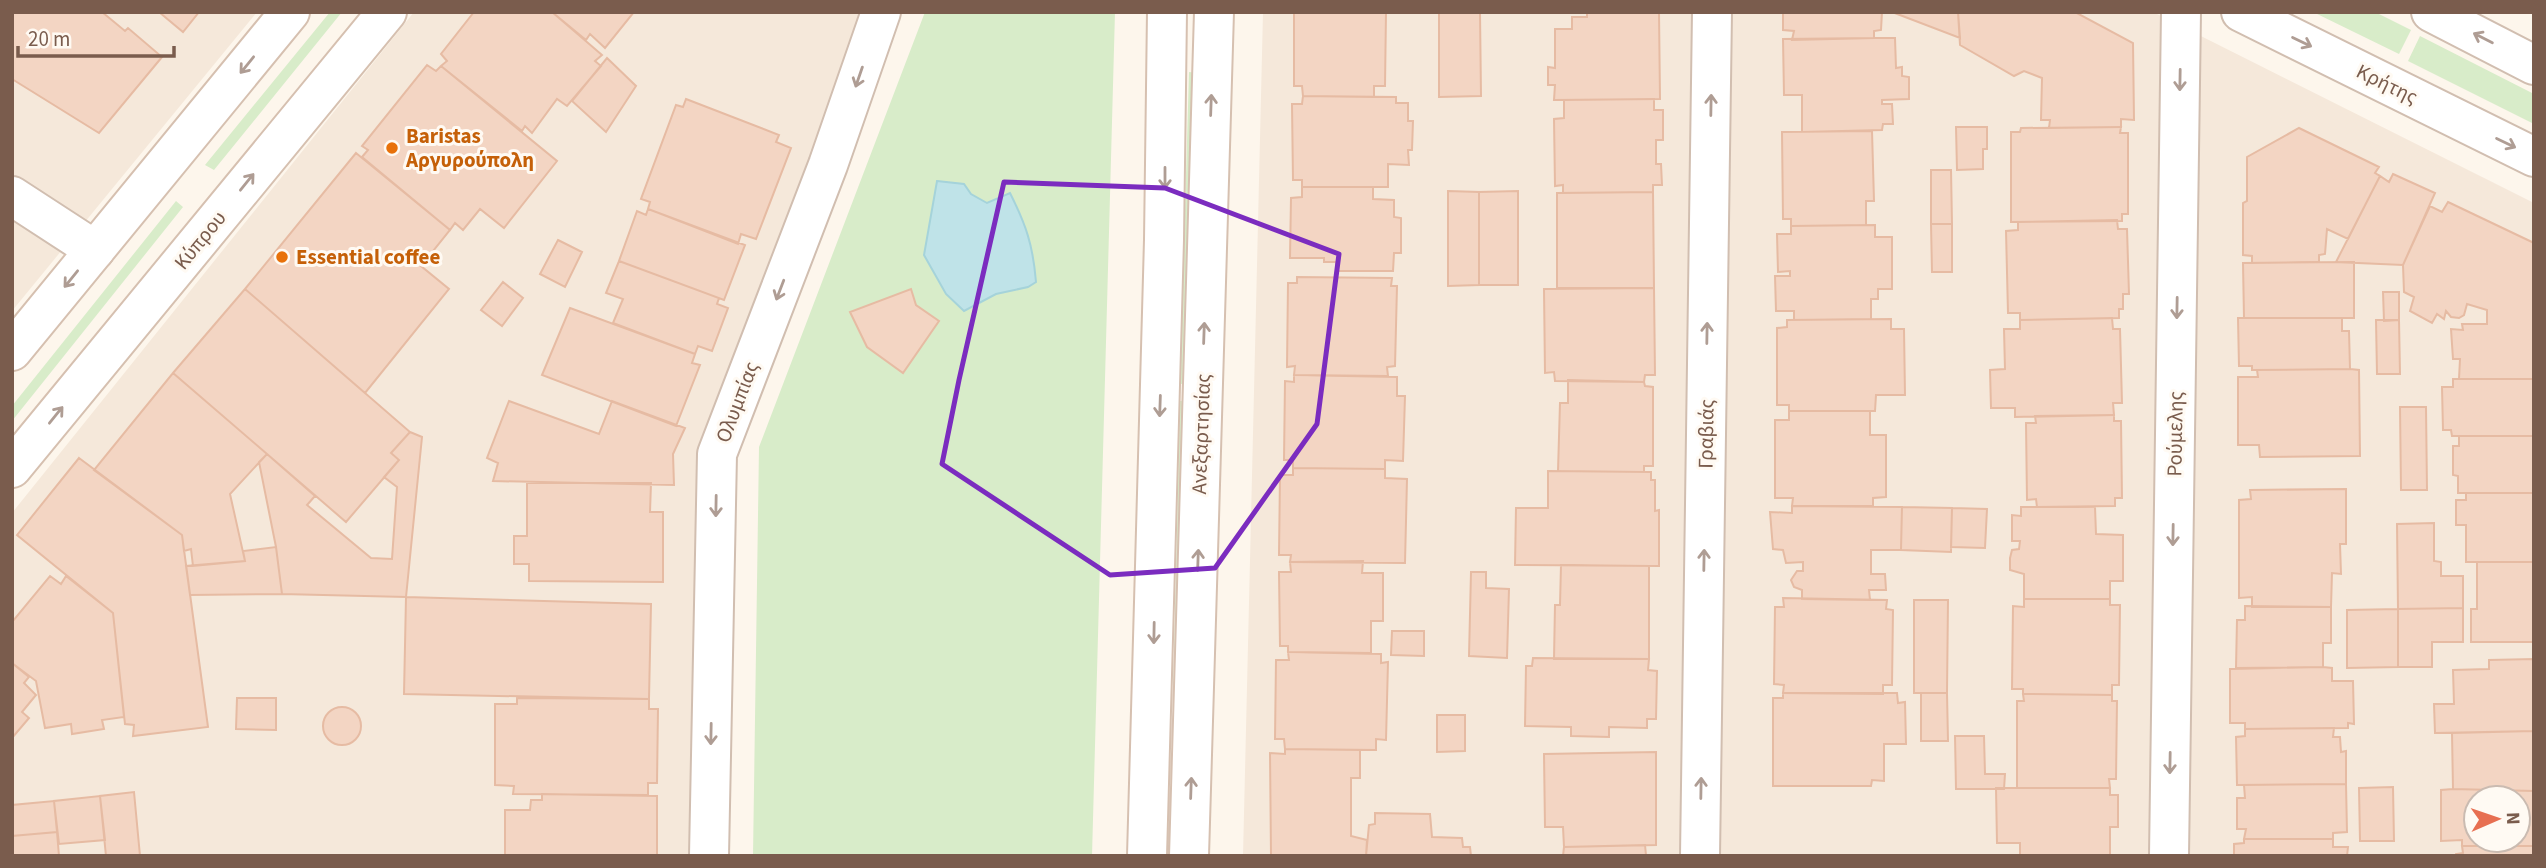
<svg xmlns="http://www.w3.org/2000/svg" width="2546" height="868" font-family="'Source Sans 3',sans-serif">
<rect width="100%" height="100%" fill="#fdf6ec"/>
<path fill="#f5e8da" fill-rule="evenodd" d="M12,12H257L12,311Z
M414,12H868L706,460L697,856H12V513Z
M1263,12H2153L2534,203V856H1243ZM2476,798H2518V840H2476Z"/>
<path fill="#d8ecc9" d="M330,12H342L214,170L205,165Z
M925,12H1115L1092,856H753L759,447Z
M2313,12H2375L2411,30L2399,54Z
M2420,36L2534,94V124L2408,61Z
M1189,72L1198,73L1190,384H1180Z
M176,201L183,207L12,421V406Z
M1180,401H1190L1183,700H1173Z"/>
<path fill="#bfe3e8" stroke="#a5d3da" stroke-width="2" d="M937,181L964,184L971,194L987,203L1010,193C1026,225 1033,245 1036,282L1028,287L996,294L964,311L946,294L924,255Z"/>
<path fill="#f3d5c3" stroke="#e6bba3" stroke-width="2" fill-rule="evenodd" d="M12,12H102L125,31L128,28L162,57L99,133L12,79Z
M159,12H199L183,32Z
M474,12H552L602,55L595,61L601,66L567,106L557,99L532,133L525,126L522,131L441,66L447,61L441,54Z
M552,12H634L605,48L590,34L586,40Z
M1294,12H1386L1385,86H1374V97L1303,96L1302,86H1294Z
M1439,12H1480L1481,96L1439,97Z
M1587,12H1659L1660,99L1554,100L1555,85H1548V67L1555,68V29H1572V17H1587Z
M1783,12H1882L1881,30L1874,31V38L1792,40L1794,31L1783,30Z
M1892,12H1958L1960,38Z
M1958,12H2075L2133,43L2134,120L2121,119V127L2049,128L2050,120H2041L2042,78L2024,71L2014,76L1960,45Z
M1874,38H1895L1896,68L1902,67V76L1909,77V99L1882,100V104H1892L1893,124H1883L1882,130L1802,132V95H1784L1783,39Z
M607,58L636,86L606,132L572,101Z
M427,65L436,71L441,66L557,161L504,228L480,209L463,230L455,223L450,230L362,157L368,150L362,146Z
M1303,96L1396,97V103H1408V121H1413L1412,150H1408L1409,165L1388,164V187H1302V180H1293L1292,104H1302Z
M686,99L779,135L776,142L791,148L756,239L741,234L738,244L648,209L650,202L641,199L676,105L683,107Z
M1654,99V110H1663V140H1656V164H1661L1662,185H1653V192L1563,193V185L1555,186L1554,119L1564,118V100Z
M1956,127H1987V149H1983V169L1957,170Z
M2121,127L2120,133H2128V214H2122V221L2011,222V132H2020L2021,128Z
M2299,128L2379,167L2375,173L2380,176L2348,239L2327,229L2325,254L2319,255V262L2252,263V256L2243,255V203L2247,201V157Z
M1872,131L1874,201H1866V225L1791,226V219H1783L1782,132Z
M356,153L450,230L421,266L449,289L365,393L245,289Z
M1931,170H1951L1952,224H1931Z
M2393,174L2435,193L2403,265L2336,262L2380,176L2389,182Z
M1302,187H1373V199L1394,200V217L1401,218V253H1394L1393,271H1336V262H1324V258H1290L1291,198L1302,197Z
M1448,191L1479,192V285L1448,286Z
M1518,191V285H1479V192Z
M1653,192L1654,288H1557V193Z
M2448,202L2534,243V379H2459L2460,359H2453L2451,329L2463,330L2462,324H2487V310L2467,304L2464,315L2459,318L2451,317L2446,311L2444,319L2437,314L2432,323L2410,311L2414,297L2404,292L2403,265L2430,206L2442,212Z
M648,209L745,245L724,300L619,261L637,211L646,215Z
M2117,220L2118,229H2127L2129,294H2123V309H2119V318L2020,320V313H2008L2006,231L2018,230V222Z
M1931,224H1952V272H1932Z
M1875,225V237H1892V289H1878V299H1871V319L1794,320V311H1776L1775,276H1790V271L1778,272L1777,234H1791V226Z
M558,240L582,252L565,287L540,274Z
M619,261L719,298L717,304L728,308L712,351L698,346L695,354L613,323L623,299L606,293Z
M2354,262V318H2244L2243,263Z
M1297,277L1392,278L1391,286H1397L1395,366L1387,367L1388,376L1294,375L1295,366L1287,367L1288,283H1297Z
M503,282L523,298L502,326L481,310Z
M1654,288L1655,375H1645L1644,382L1555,381L1554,372L1545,373L1544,289Z
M245,289L410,432L391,453L399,460L346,522L173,373Z
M911,289L916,305L939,321L903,373L867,347L850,312Z
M2383,292H2399V320L2384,321Z
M570,308L695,354L692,363L700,365L676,426L542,375Z
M2112,318L2113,329H2120L2122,403H2113L2114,415L2015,417V408H1991L1990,370L2005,369L2004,329H2020V320Z
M2238,318H2342V331H2349L2350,369L2252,370V366H2239Z
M1891,319V329H1904L1905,395H1876L1875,411H1789V405H1777V328L1787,327V320Z
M2376,320H2399L2400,374H2377Z
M2350,369L2359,370L2360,456L2260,457L2259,445H2238V377H2258L2257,370Z
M173,373L267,454L230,494L245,561L193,566L191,549L184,551L182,535L94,470Z
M1294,375L1397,377V396H1405L1403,461L1385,460V469L1293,468V460H1284L1285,381L1294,382Z
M2453,379H2534V436H2452L2451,430H2443L2442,387H2453Z
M1568,380L1644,382L1645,386L1653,387V466H1644V472L1558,471L1560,403H1568Z
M509,401L599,434L612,401L685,428L673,454L674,485L493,481L498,463L487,458Z
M2400,407H2426L2427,490H2401Z
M1789,411H1870V435H1886V497L1873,498V506H1792L1793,498H1775V420H1789Z
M2114,415V421H2121L2122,498H2115V506L2037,507L2036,499L2027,500L2026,423H2036L2035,416Z
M410,432L422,437L406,597L282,594L276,547L259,462L267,454L315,496L307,505L371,558L392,559L397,487L384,477L399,460L391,453Z
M2459,436H2534V493H2458V476L2453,475V446H2459Z
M79,458L182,535L208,727L133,736L134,725L125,724L113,613L17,535Z
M1293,468L1385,469V478L1407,479L1405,563L1290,562L1291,555H1279L1280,475H1293Z
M1548,471L1651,472V480H1655V511L1659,510V566L1515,565L1516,508H1548Z
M527,483H651L650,512H663V582L529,581V564H514V536H527Z
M2346,489V544H2340L2341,574L2332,573L2331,607H2252V597L2239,598V500L2251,499L2250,490Z
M2466,493H2534V562H2466V525H2456V500H2466Z
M1792,506L1902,507L1901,550H1871V574H1885L1886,590H1869L1870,600L1802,599V590L1794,587L1791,580L1797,571H1803V562L1786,563L1783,550L1773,549L1770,512L1792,513Z
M1902,507L1952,508L1951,552L1901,550Z
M2021,507H2095L2096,534L2123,535V581H2110V599H2024V574L2010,570V558L2012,550L2019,549L2020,541H2012V515L2021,516Z
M1952,508L1987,509L1985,548L1951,547Z
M2434,523V561L2441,562V576H2463V608L2398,609L2397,524Z
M276,547L282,594L190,595L186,566L245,561L243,551Z
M1363,561L1362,573H1383V621H1371V653L1288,652V646H1280L1279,572H1291L1290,562Z
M2477,562H2534V642H2471V609H2477Z
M1561,565L1649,566V659H1554L1555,605H1560Z
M1471,572H1486V588L1509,589L1507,658L1469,656Z
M50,576L61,584L66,576L113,613L124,717L102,720L104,729L72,734L71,724L45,728L36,681L12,663V622Z
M406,597L651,604L649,699L404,694Z
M1783,598L1887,600L1886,609L1893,610L1892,685H1883V694L1783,693L1784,685L1774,684L1775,607H1784Z
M2024,599H2110V605H2120L2119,685H2112V695L2023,694V689H2012L2013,606L2024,607Z
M1914,600H1948L1947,693H1914Z
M2245,606L2331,607V643H2323V667L2236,668L2237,620H2245Z
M2463,608V642H2432V667H2398V609Z
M2398,609V667L2347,668V610Z
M1392,631H1424V656L1391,655Z
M1288,652L1381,654V663L1388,662L1386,740L1376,739V750L1285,749L1284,739H1275L1276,660H1289Z
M1533,658L1649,659L1648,670L1657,671L1656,719H1647V728L1609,727V737L1571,736V727L1525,726L1526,666H1532Z
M2534,659V731L2435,733L2434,704H2454L2453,670L2489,669V660Z
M12,663L29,677L24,683L36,695L22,712L29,718L12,738Z
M2323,667L2332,668V681H2353L2354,724L2348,723V728L2245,729V723H2230V669Z
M1783,693H1897L1898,703L1905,702L1906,744H1884V781L1872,780L1871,786H1773V698H1783Z
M1921,693H1947L1948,741H1921Z
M2023,694L2112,695V701H2117L2116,779H2109L2110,788H2017V701H2024Z
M237,698H276V730L236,729Z
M517,698L649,699V709H658L657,783H648V795L513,794L514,786L495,785V704H517Z
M323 726a19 19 0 1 1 38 0a19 19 0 1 1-38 0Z
M1437,715H1465V751L1437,752Z
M2334,728L2333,737H2340L2341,752L2346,751V784L2237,785L2236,737L2245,736V729Z
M2534,731V791L2453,789L2452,733Z
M1955,736H1984L1985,774H2005L2004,789H1956Z
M1285,749L1360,750V778H1351V836L1367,840L1366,856H1271L1270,753L1285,754Z
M1656,752V845L1564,847L1563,827H1545L1544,754Z
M2346,784L2347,832L2333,833V839H2244L2246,829H2237V798H2245L2244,785Z
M2393,787L2394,841H2360L2359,788Z
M1996,788H2110V795H2118V827H2110V856H2020V843H1997Z
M2453,789L2534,791V846H2462V840L2441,841V790ZM2476,798H2518V840H2476Z
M134,792L140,856H106L100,796Z
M542,794L657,796V856H505V810H530L531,800H542Z
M100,796L105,840L59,844L54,801Z
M54,801L57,832L12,836V805Z
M1375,813L1430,814L1432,837L1462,838L1463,847H1470L1471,856H1366L1369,825L1375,824Z
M57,832L59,856H12V836Z
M2244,839H2333V847H2348L2347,856H2234V844L2244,843Z
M1645,845L1646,855L1657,856H1563L1564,847Z
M2462,846H2534V856H2456V854L2463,853Z"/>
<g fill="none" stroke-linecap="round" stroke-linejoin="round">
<defs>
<path id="minor" d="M12,196L95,250
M709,856L717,454L828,165L881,12
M1700,856L1712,12
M2169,856L2181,12"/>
<path id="tertiary" d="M2241,12L2534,157
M2431,12L2534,65"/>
<path id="secondary" d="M12,351L290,12
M12,468L387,12
M1147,856L1164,240L1167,12
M1189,856L1214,12"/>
</defs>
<use href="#minor" stroke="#d1beb0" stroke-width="42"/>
<use href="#tertiary" stroke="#d1beb0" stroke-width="42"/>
<use href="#secondary" stroke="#d6c0b0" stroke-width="42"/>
<use href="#minor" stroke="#fff" stroke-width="38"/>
<use href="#tertiary" stroke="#fff" stroke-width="38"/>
<use href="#secondary" stroke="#fff" stroke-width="38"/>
</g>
<defs><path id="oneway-shaft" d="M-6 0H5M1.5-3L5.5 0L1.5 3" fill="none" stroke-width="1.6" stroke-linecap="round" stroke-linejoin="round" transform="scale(1.75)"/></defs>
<g stroke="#af9d94">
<use href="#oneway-shaft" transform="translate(2483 38) rotate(-153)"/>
<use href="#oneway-shaft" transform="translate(2302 42) rotate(26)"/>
<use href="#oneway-shaft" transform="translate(247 65) rotate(129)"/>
<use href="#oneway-shaft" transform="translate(859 77) rotate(109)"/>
<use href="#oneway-shaft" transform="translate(2180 80) rotate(91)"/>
<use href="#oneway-shaft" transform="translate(1211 105) rotate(-88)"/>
<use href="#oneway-shaft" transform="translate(1711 105) rotate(-89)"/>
<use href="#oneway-shaft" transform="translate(2506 143) rotate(26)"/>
<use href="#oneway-shaft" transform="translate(1165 178) rotate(90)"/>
<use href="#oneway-shaft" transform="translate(247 182) rotate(-51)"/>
<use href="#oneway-shaft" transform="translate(71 279) rotate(129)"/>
<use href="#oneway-shaft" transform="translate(780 290) rotate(111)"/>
<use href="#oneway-shaft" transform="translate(2177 308) rotate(91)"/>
<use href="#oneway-shaft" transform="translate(1204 333) rotate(-88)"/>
<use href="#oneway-shaft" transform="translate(1707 333) rotate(-89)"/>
<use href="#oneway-shaft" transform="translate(1160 406) rotate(92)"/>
<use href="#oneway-shaft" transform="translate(56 415) rotate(-51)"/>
<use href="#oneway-shaft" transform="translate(716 506) rotate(91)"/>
<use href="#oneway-shaft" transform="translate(2173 535) rotate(91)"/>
<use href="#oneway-shaft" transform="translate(1198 560) rotate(-88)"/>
<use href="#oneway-shaft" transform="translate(1704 560) rotate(-89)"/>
<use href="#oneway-shaft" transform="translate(1154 633) rotate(91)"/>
<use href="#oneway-shaft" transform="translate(711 734) rotate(91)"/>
<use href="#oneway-shaft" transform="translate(2170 763) rotate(91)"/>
<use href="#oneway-shaft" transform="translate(1191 788) rotate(-88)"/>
<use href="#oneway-shaft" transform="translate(1701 788) rotate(-89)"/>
</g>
<path fill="none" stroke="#7b2cbf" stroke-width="5" stroke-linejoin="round" d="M1004,182L1165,188L1339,254L1317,424L1215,568L1110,575L942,464L959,380Z"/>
<g fill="#e8710a" stroke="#fffaf3" stroke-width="2.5">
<circle cx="392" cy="148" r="7"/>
<circle cx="282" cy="257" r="7"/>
</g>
<g text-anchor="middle" stroke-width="6" stroke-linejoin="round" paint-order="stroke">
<g font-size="21" fill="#7a5c4d" stroke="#fffaf3">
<text transform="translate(2387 84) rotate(26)" y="7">Κρήτης</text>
<text transform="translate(200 240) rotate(-51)" y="7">Κύπρου</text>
<text transform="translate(737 402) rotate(-69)" y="7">Ολυμπίας</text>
<text transform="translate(1201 434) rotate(-88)" y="7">Ανεξαρτησίας</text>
<text transform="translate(1706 434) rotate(-89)" y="7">Γραβιάς</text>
<text transform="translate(2175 434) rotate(-89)" y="7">Ρούμελης</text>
</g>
<g font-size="21" font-weight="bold" fill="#c56008" stroke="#fffaf3" text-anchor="start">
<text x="406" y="143">Baristas<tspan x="406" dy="24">Αργυρούπολη</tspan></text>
<text x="296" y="264">Essential coffee</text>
</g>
</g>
<rect width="2546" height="868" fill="none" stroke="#7a5c4d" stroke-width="28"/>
<g transform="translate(2497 819) rotate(88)"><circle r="33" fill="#fffaf3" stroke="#cabbb1" stroke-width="2"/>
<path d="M0-5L12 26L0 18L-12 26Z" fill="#e76f51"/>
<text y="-10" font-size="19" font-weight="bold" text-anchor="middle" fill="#7a5c4d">N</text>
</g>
<path d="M18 46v10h156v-10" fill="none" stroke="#7a5c4d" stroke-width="3.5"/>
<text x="28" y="46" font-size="21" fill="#7a5c4d" stroke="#fffaf3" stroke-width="5" paint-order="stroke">20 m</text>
</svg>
